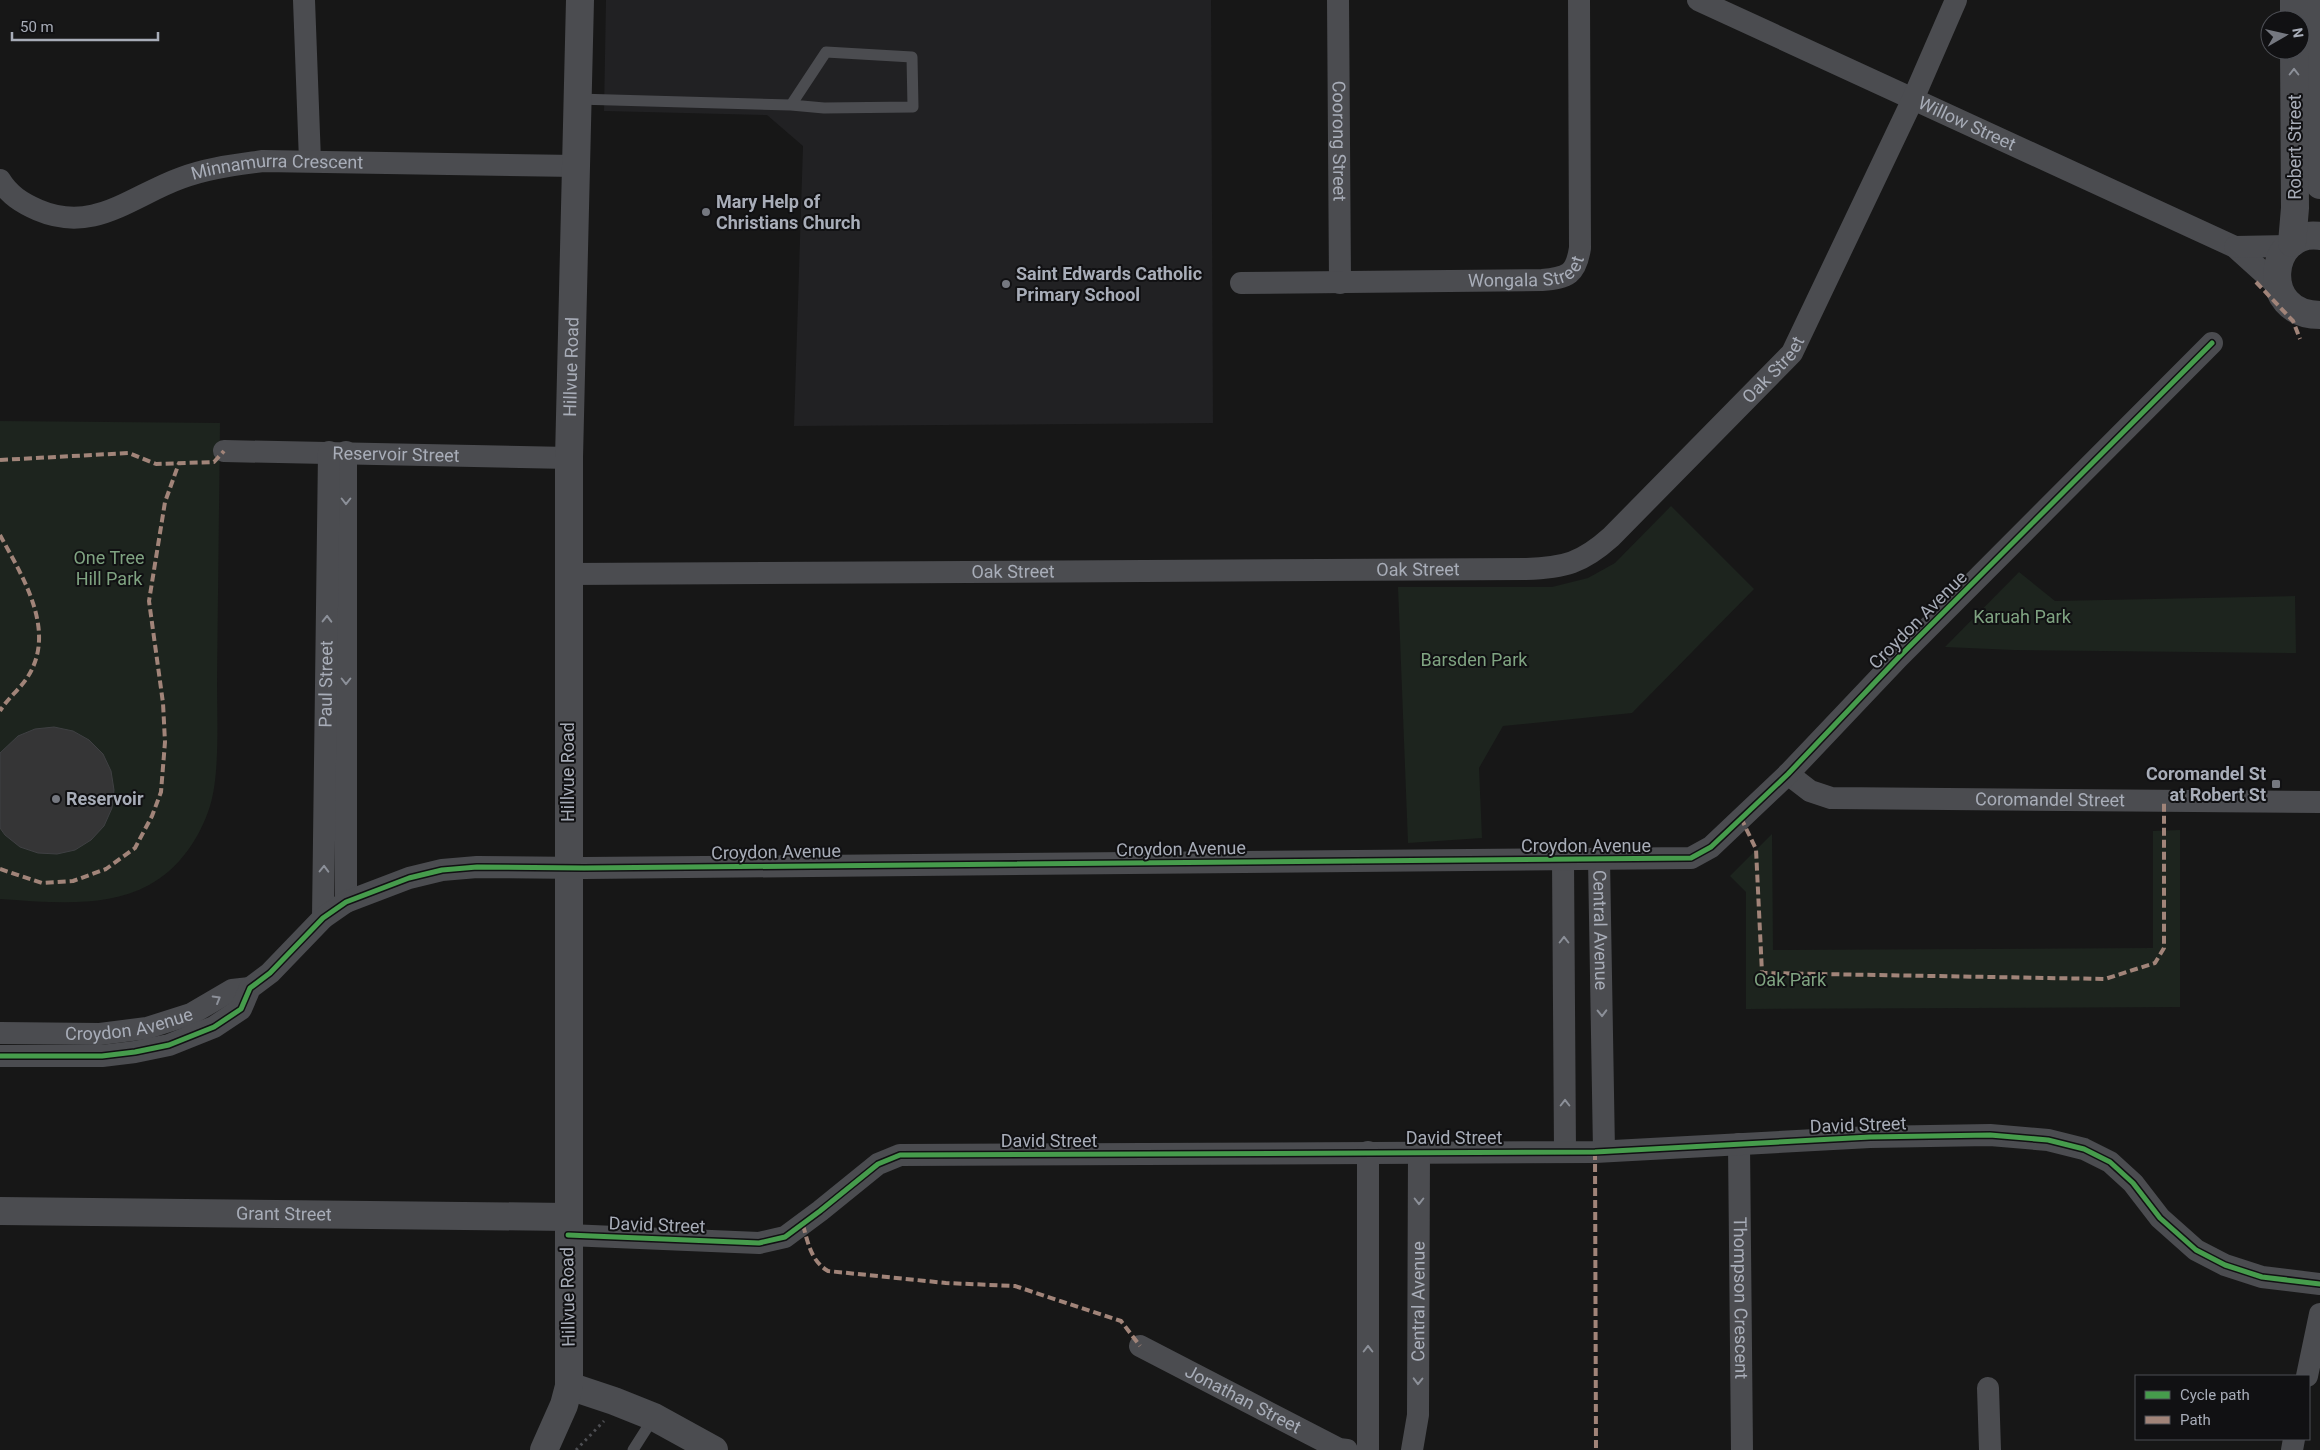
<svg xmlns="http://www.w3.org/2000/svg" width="2320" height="1450" font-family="Roboto,sans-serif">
<rect width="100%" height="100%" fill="#171717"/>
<path fill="#212123" d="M606,0H1211L1213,423L794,426L803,146L767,115L604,111Z"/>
<path fill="#1d241e" d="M0,421L220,423C219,509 218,595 217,681C217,715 220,775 210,806C200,838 179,869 149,885C105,909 48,902 0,899Z
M1671,506L1754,589L1632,713L1503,726L1479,768L1482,838L1408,843L1398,587H1552L1588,578L1615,563Z
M2019,572L2055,601L2295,596L2296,653L2014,650L1945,647Z
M2180,830V1007L1746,1009V892L1730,876L1772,834L1773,950L2153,948V831Z"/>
<path fill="#353536" stroke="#3f4043" d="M54,727L73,731L89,740L103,754L111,771L114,790L112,808L104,826L91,840L75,850L57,854L38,853L20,847L5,835L0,828V753L18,736L35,729Z"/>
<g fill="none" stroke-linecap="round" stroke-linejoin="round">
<path stroke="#4d4e52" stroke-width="3" stroke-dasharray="2.5 4" stroke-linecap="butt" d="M576,1450L604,1421"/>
<path stroke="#4b4c50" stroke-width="11" d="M577,99L791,105L826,52L912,57L913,107L824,108L791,105
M633,1450L654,1417"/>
<g stroke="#4b4c50" stroke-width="22">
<path d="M304,0L310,161"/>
<path id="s1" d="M1338,0L1340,283"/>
<path id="s2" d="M1698,0L2235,247L2277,285"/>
<path id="s3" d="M0,180C9,195 22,203 38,210C94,234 131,196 181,178C207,168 235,165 263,161L576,166"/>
<path d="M2235,247L2289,246"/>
<path id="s4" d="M1241,283L1542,280C1568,278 1576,274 1580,248L1579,0"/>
<path id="s5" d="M224,451L569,458"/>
<path id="s6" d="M569,574L1526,569C1564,568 1582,563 1611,537L1792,353L1913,99L1956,0"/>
<path id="s7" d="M1788,774L1810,791L1831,798L2320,802"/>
<path d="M1563,859L1565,1152"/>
<path id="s8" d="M1599,859L1604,1151"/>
<path d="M346,902V452"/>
<path id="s9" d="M323,918L329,452"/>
<path id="s10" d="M0,1033L100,1034L147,1028L191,1014L232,990L250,988"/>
<path d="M0,1056H102L135,1052L169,1045L214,1027L241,1009L250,988L270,973L323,918L346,902L409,878L442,870L477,867L584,868L1691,858L1711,847L1788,774L1899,657L2212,343"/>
<path id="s11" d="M1739,1144L1742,1450"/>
<path d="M568,1235L759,1243L785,1237L820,1211L878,1164L900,1155L1595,1152L1870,1137L1990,1135L2048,1140L2084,1149L2110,1162L2133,1183L2160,1218L2196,1250L2225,1265L2262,1277L2320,1284"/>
<path id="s12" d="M1140,1346L1339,1449L1347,1450"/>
<path d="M2307,1376L2320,1314"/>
<path d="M1988,1388L1990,1450"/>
<path d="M1368,1450V1152"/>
<path id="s13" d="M1412,1450L1418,1415L1419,1152"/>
<path d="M2292,1450L2294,1439"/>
</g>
<g stroke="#4b4c50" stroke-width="28">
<path d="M2294,0V20"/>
<path d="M2320,0V185"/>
<path d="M2320,236C2268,228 2258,315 2320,315"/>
<path d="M2292,243L2295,208L2294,50"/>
<path id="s14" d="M0,1211L568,1217"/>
<path d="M569,1386L614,1401L654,1417L714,1450"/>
<path id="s15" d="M544,1450L564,1405L569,1386V458L580,0"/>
</g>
<path stroke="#a18479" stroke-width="4" stroke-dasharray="8 4" stroke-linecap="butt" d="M2256,282L2293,321L2300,339
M0,460L129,453L156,464L214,462L224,451
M0,535C22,576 58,631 27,678C19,690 8,698 0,711
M1741,818L1756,849L1762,973L2105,979L2155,963L2164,948V800
M0,869L42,883L73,881L106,869L135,848L152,816L161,792L165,742L163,703L149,601L165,502L179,463
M1595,1152L1596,1450
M803,1225C808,1243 811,1261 828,1271L946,1283L1015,1286L1121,1321L1140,1346"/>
<defs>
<path id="cycleway" d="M0,1056H102L135,1052L169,1045L214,1027L241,1009L250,988L270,973L323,918L346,902L409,878L442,870L477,867L584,868L1691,858L1711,847L1788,774L1899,657L2212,343
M568,1235L759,1243L785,1237L820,1211L878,1164L900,1155L1595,1152L1870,1137L1990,1135L2048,1140L2084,1149L2110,1162L2133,1183L2160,1218L2196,1250L2225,1265L2262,1277L2320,1284"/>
</defs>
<use href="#cycleway" stroke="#111113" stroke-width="8"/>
<use href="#cycleway" stroke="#469c4c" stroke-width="5"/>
</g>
<defs><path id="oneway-chevron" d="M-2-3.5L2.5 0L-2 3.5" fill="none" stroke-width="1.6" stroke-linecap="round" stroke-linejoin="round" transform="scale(1.25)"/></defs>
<g stroke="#8c9099">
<use href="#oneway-chevron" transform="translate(2294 72) rotate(-90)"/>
<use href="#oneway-chevron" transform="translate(346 501) rotate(90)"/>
<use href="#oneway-chevron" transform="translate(327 619) rotate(-89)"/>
<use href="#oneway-chevron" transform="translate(346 681) rotate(90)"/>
<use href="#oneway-chevron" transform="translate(324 869) rotate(-89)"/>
<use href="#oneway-chevron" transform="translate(1564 940) rotate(-90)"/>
<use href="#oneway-chevron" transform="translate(217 999) rotate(-30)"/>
<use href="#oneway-chevron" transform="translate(1602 1013) rotate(89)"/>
<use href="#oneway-chevron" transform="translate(1565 1103) rotate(-90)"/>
<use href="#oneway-chevron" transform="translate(1419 1201) rotate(90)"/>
<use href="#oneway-chevron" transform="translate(1368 1349) rotate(-90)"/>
<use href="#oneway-chevron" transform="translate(1418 1381) rotate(91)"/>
</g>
<g fill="#757880" stroke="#111113" stroke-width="2">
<circle cx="706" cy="212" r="5"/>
<circle cx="1006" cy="284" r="5"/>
<rect x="2271" y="779" width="10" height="10" rx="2.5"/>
<circle cx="56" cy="799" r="5"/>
</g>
<g text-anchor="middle" stroke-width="4" stroke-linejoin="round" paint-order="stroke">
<g font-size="18" fill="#a8adb8" stroke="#111113">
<text dy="6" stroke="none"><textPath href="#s2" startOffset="296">Willow Street</textPath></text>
<text dy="6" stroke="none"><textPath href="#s1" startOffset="141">Coorong Street</textPath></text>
<text transform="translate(2295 147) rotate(-90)" y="6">Robert Street</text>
<text dy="6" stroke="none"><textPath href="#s3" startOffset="299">Minnamurra Crescent</textPath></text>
<text dy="6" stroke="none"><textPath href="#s4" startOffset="288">Wongala Street</textPath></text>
<text dy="6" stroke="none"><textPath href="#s15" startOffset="1088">Hillvue Road</textPath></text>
<text dy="6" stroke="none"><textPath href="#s6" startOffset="1284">Oak Street</textPath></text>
<text dy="6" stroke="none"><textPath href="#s5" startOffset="172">Reservoir Street</textPath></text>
<text dy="6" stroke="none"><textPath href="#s6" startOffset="849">Oak Street</textPath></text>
<text dy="6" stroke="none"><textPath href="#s6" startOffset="444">Oak Street</textPath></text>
<text transform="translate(1918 620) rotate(-45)" y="6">Croydon Avenue</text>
<text dy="6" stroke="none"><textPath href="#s9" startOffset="234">Paul Street</textPath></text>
<text transform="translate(568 772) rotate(-90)" y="6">Hillvue Road</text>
<text dy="6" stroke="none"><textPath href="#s7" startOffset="269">Coromandel Street</textPath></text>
<text x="1586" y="852">Croydon Avenue</text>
<text transform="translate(1181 849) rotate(-1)" y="6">Croydon Avenue</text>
<text transform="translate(776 852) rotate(-1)" y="6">Croydon Avenue</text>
<text dy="6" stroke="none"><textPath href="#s8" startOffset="71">Central Avenue</textPath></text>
<text dy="6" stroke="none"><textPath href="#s10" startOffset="130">Croydon Avenue</textPath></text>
<text transform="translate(1858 1125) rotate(-2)" y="6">David Street</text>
<text x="1454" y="1144">David Street</text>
<text x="1049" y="1147">David Street</text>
<text dy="6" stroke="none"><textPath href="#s14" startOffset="284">Grant Street</textPath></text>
<text transform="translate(657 1225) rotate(2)" y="6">David Street</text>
<text transform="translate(568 1297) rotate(-91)" y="6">Hillvue Road</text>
<text dy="6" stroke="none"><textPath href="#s11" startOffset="154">Thompson Crescent</textPath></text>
<text dy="6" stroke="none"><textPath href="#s13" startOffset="149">Central Avenue</textPath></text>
<text dy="6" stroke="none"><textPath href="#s12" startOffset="116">Jonathan Street</textPath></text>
</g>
<g font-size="18" font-weight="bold" fill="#a8adb8" stroke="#111113" text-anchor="start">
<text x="716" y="208">Mary Help of<tspan x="716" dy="21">Christians Church</tspan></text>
<text x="1016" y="280">Saint Edwards Catholic<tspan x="1016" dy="21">Primary School</tspan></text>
<text x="2266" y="780" text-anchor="end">Coromandel St<tspan x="2266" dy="21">at Robert St</tspan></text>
<text x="66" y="805">Reservoir</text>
</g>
<g font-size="18" fill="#7fa381" stroke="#111113">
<text x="109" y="564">One Tree<tspan x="109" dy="21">Hill Park</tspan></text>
<text x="2022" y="623">Karuah Park</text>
<text x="1474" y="666">Barsden Park</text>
<text x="1790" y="986">Oak Park</text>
</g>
</g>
<rect x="2135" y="1375" width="175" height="65" fill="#111113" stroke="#4d4f55"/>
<rect x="2145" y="1391" width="25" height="8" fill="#469c4c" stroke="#4d4f55"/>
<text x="2180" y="1400" font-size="15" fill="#a8adb8">Cycle path</text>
<rect x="2145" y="1416" width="25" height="8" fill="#a18479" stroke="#4d4f55"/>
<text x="2180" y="1425" font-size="15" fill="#a8adb8">Path</text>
<g transform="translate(2285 35) rotate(81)"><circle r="24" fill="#111113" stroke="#4d4f55"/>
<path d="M0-4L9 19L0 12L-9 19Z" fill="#757880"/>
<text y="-8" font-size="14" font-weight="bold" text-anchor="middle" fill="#a8adb8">N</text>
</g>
<path d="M12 32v8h146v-8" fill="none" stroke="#a8adb8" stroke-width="2.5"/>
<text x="20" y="32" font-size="15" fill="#a8adb8" stroke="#111113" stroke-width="4" paint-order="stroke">50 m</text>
</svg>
